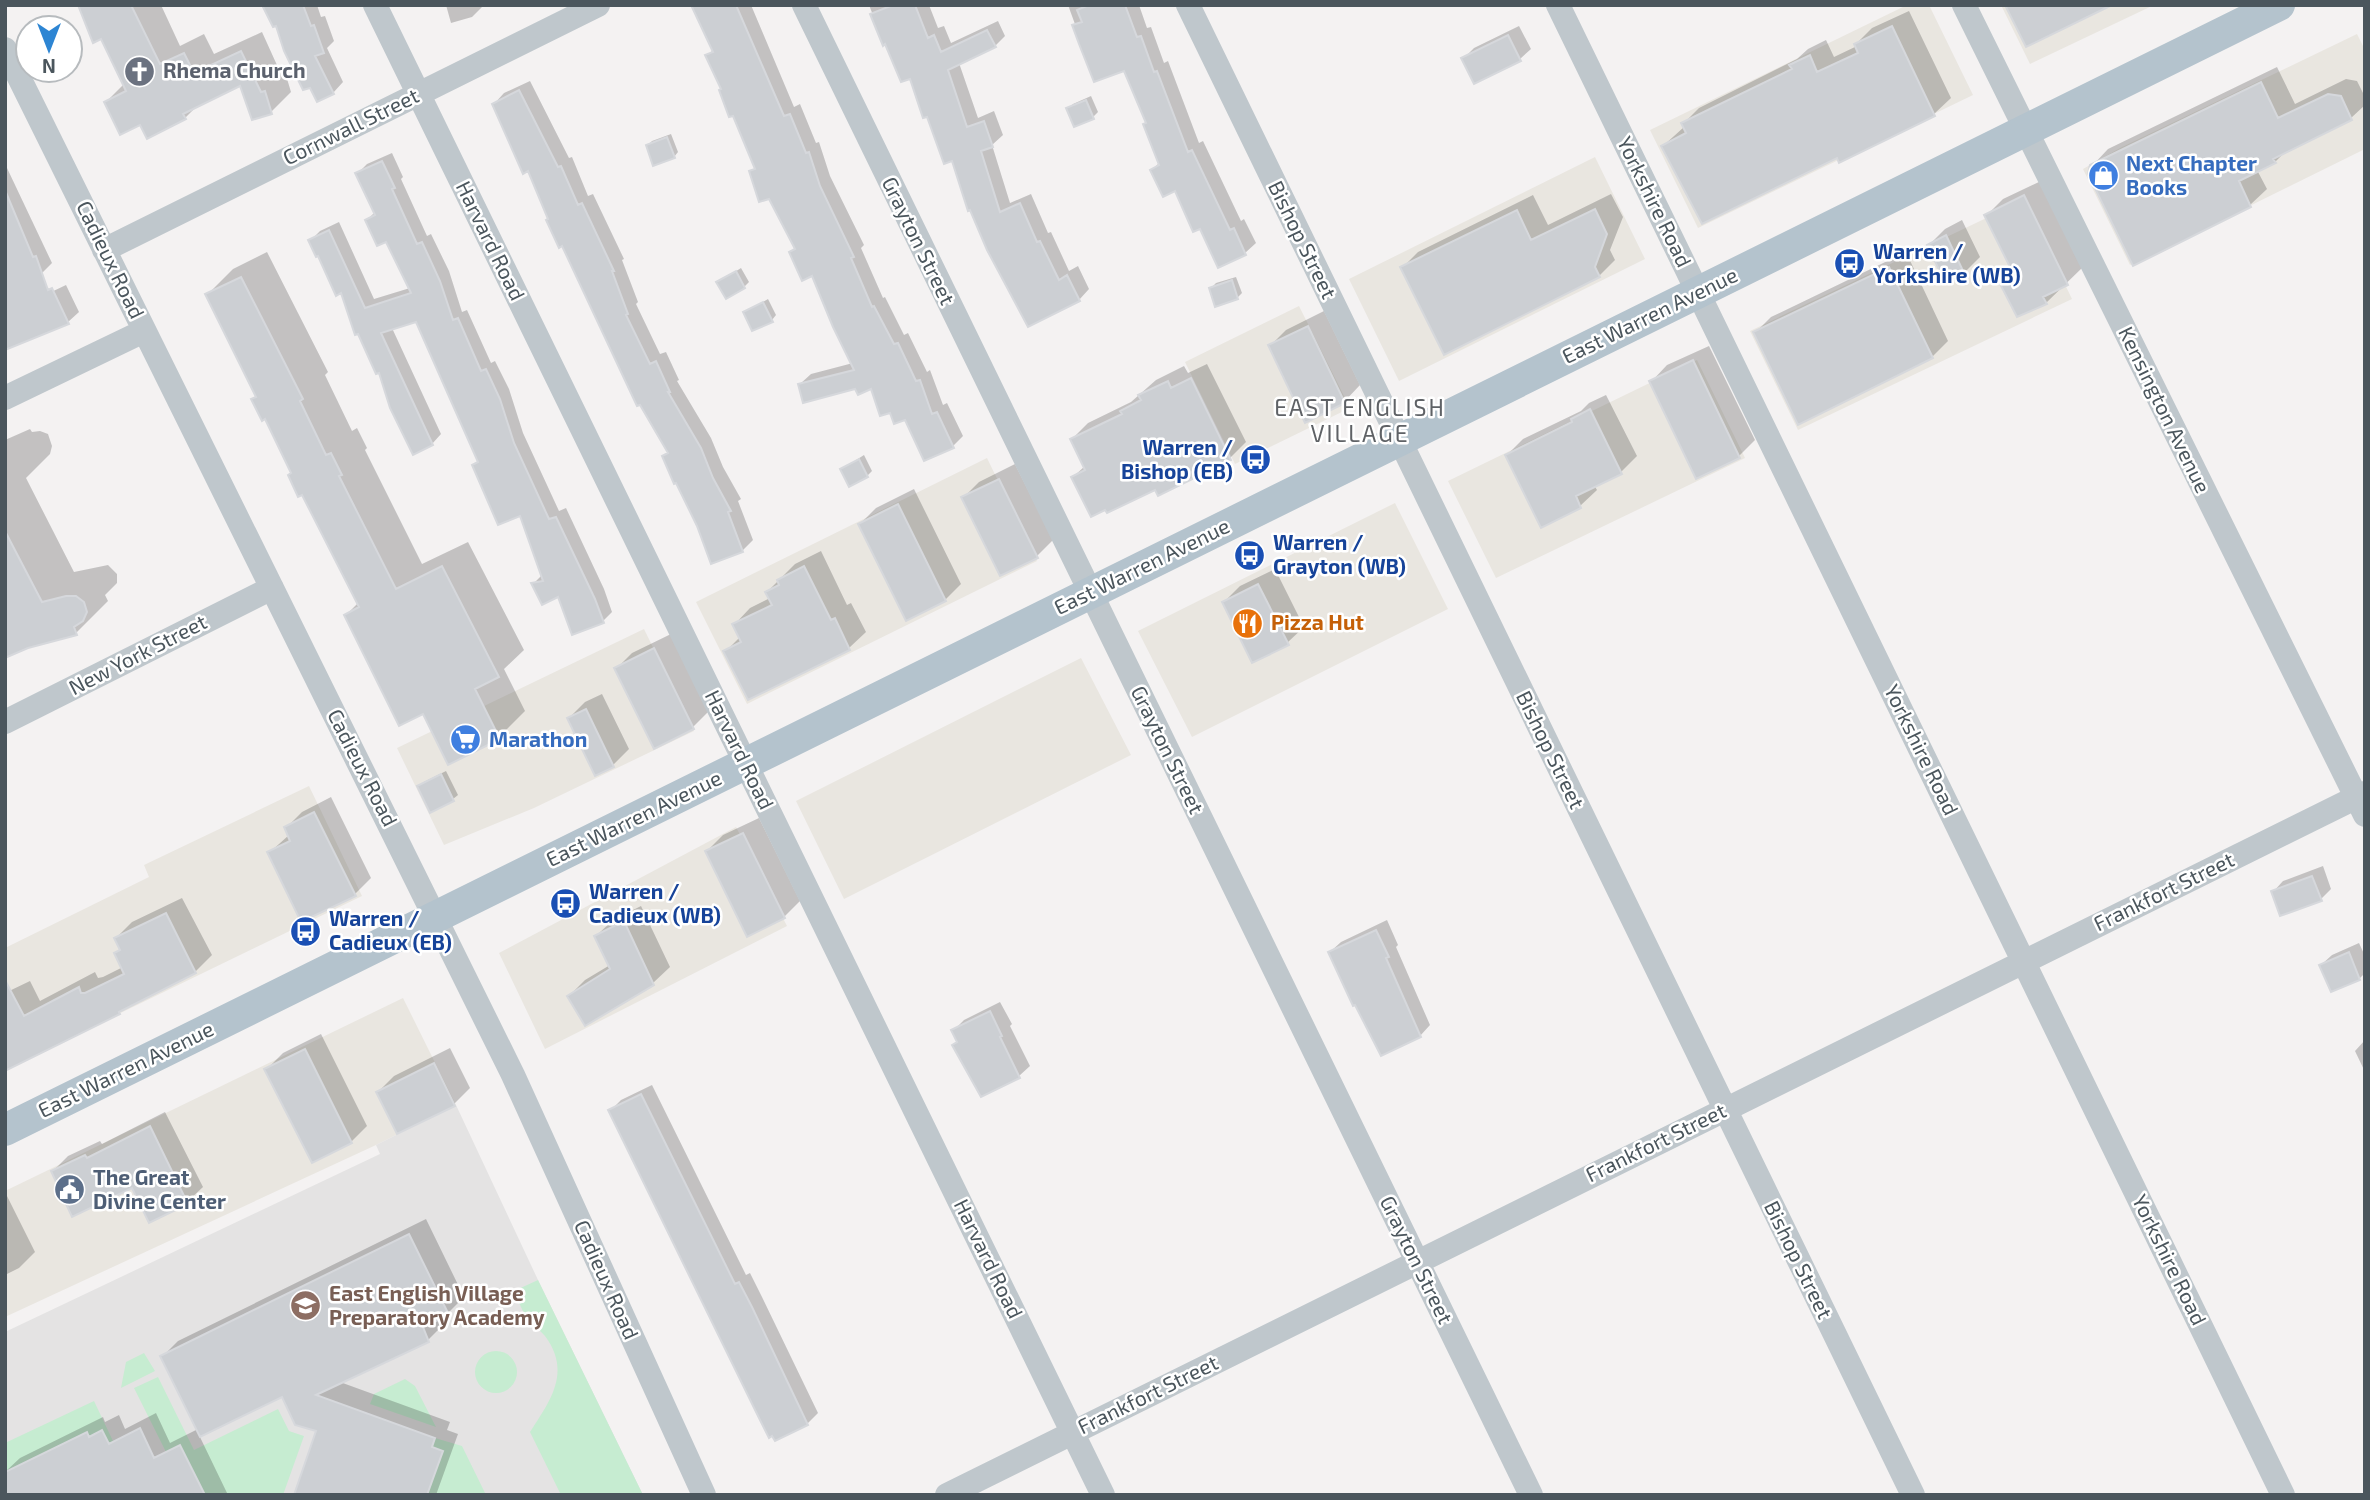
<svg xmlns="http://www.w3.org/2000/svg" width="2370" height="1500" font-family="'Exo 2',sans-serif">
<rect width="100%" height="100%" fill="#f4f2f2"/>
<path fill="#e9e6e0" d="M1907,5H1929L1973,95L1698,228L1650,130Z
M2001,5H2154L2030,64Z
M2357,34L2365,50V149L2130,265L2083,169L2120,148Z
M1595,157L1645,259L1399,381L1349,279Z
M2024,200L2072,299L1798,430L1750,331Z
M1299,306L1350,408L1235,464L1185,362Z
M1697,360L1745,458L1496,578L1448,481Z
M987,458L1037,561L747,704L696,602Z
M1395,503L1448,609L1192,737L1138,631Z
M644,629L694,731L534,808L444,845L397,748Z
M1081,658L1131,755L844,899L796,801Z
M309,786L362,896L5,1069V948L149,877L144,865Z
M736,827L787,926L545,1049L499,953Z
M403,998L456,1105L376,1145L5,1317V1191Z"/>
<path fill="#e4e3e3" d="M456,1105L538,1280L643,1495H5V1332L380,1154L376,1145Z"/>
<path fill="#c6ecd1" d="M538,1280L643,1495H561L530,1432C550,1401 572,1372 545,1336C539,1329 531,1324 526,1316C521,1309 518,1299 514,1291Z
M475 1372a21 21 0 1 1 42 0a21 21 0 1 1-42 0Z
M144,1353L155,1371L121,1388L126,1362Z
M158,1377L194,1450L278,1409L289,1431L304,1436L283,1495H205L180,1445L166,1452L134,1388Z
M405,1379L415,1386L436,1427L370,1404L374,1394Z
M94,1401L113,1441L109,1443L102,1431L89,1437L86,1432L5,1472V1443Z
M435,1438L462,1446L486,1495H427L442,1451L432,1447Z"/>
<path fill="#0003" d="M79,5H161L180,46L204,34L214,54L262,32L281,74L285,72L291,92L271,112L241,83L199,104L185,118L141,123L106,102L125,83L101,37Z
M264,5H317L321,17L325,16L334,41L327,48L343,82L333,93Z
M446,5H481L482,7L472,17L451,23Z
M699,5H751L794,107L800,104L816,143L819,142L830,176L864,245L861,248L883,298L885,297L904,335L908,333L927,372L930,370L943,405L947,403L963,436L953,446L891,410L872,387L800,384L811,374L853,363L813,274L791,252L796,247L770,196L751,172L756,167L707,56L714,49Z
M869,5H929L938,28L944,26L951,43L998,21L1005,36L995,46L959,63L978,118L994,111L1003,135L992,145L1010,203L1031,194L1048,233L1051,232L1069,271L1078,266L1089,289L1079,300L971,208L954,159L928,114L911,77L886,42L884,43Z
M1068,5H1139L1147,28L1151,27L1164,63L1168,61L1199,143L1203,141L1241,221L1244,219L1256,243L1245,253L1201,226L1176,189L1152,170L1160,162L1148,123L1125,69L1095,79Z
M1909,11L1951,98L1934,114L1840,160L1838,156L1663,146L1684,127L1683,124L1699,108L1797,59L1808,49L1826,40L1834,57L1857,46L1856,44L1872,28Z
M1519,26L1531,49L1520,59H1463L1474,48Z
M2277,67L2295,104L2346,79L2357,81L2365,97V105L2351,118L2286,151L2275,162L2257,170L2267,189L2250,205L2133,263L2092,166L2108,149Z
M530,81L569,158L572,157L588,196L593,194L624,259L622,260L638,302L636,304L660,354L666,352L679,380L677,381L711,438L723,467L741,499L738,501L753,540L742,551L699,526L664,456L669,451L550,219L529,169L494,104L504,93Z
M1091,96L1098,112L1093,117L1075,125L1068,109L1073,104Z
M671,134L678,152L674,157L648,145L652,141Z
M392,153L403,177L401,179L427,236L431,234L449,271L462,312L467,310L491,363L495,361L509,389L523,433L559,511L566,508L604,589L612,612L603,621L559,595L533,584L542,575L521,513L474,465L479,460L417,320L392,328L441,434L432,444L380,370L342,291L310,241L320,231L339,222L374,299L410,288L387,240L367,220L375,212L357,174L367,164Z
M7,168L52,263L42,273L5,284V169Z
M2041,181L2083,267L2046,303L1999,278L2011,266L1987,215L2003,199Z
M1611,194L1623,217L1610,250L1615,260L1599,276L1402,268L1418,252L1533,195L1548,225Z
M1962,220L1980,257L1964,273L1947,281L1929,245L1945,229Z
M267,252L328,372L325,375L352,431L357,428L367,448L365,450L422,564L468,542L524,650L504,669L525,711L499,737L449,762L424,712L346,615L359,602L266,417L253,399L257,396L207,295L233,269Z
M1906,252L1948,341L1932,357L1755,333L1771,317Z
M741,268L749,282L744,287L719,282Z
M1236,277L1242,293L1237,298L1211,288L1216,283Z
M66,285L79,312L68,322L5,314Z
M768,299L776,315L772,320L745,312Z
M1324,311L1360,385L1344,402L1306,420L1270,346L1286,330Z
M1709,346L1755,440L1739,456L1651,382L1667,365Z
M1207,364L1246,442L1230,458L1155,487L1073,477L1085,466L1072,439L1088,423L1131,402L1156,380L1184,366L1188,373Z
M1606,395L1637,456L1621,472L1594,485L1597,490L1580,506L1541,525L1507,455L1523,439L1581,411L1589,403Z
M30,429L32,432L40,431L48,434L52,446L50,454L26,478L74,572L108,565L117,574V583L105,595L108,601L76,633L27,646L5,656V440Z
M864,455L872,471L867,476L842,469Z
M1015,464L1053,540L1037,556L963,498L979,482Z
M914,489L961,584L945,600L860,524L876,508Z
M821,551L847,605L851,603L866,632L849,648L748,697L725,652L740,637L734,625L750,608L770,598L767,592L795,564Z
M1275,569L1304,627L1287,643L1224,602L1240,586Z
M671,634L709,711L693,727L655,746L616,669L632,653Z
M602,694L629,749L613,765L569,718L585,702Z
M446,771L458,795L453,799L419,786L424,782Z
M331,797L371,878L355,894L269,853L289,835L286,828L302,812Z
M759,818L800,901L784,917L707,851L723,835Z
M2323,866L2331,889L2321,899L2273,892L2283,881Z
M182,898L212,955L195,972L124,1008L119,1013L5,1069V993L30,981L40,1001L95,972L98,978L103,977L123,967L116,953L122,948L116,938L132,922Z
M641,906L670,967L653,983L585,1023L569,996L585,980L610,965L596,936L613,920Z
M1387,920L1398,945L1396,947L1430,1025L1420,1036L1330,952L1341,942Z
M2359,943L2365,956V973L2359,979L2321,965L2332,955Z
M1000,1002L1012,1024L1010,1026L1030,1066L1019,1076L982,1094L953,1031L964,1020Z
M321,1034L367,1126L351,1142L267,1069L283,1053Z
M2365,1040V1072L2355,1051Z
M450,1048L470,1088L454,1104L378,1092L394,1076Z
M652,1085L746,1275L750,1273L762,1297L818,1413L807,1424L610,1111L621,1100Z
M165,1112L203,1187L187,1202L150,1221L132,1186L53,1171L68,1156L100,1141L102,1144Z
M7,1196L35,1252L19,1268L5,1275V1197Z
M426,1219L464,1297L448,1313L441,1317L444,1324L428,1340L340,1382L450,1422L447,1430L458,1434L436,1495H295L318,1430L283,1394L199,1435L228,1495H5V1472L20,1458L103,1417L105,1422L119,1415L125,1429L156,1413L170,1443L198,1429L162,1357L178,1341Z"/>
<path fill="#cccfd3" stroke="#d6d8dc" stroke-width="2" d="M78,5H131L160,64L184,53L194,73L241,51L261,92L265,91L272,114L252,120L240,86L183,114L186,119L147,139L140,125L120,135L104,102L126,91L101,39L93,43Z
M262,5H303L311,26L314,25L324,53L315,56L334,94L317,102L310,88L303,90L284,51L276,26L273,27Z
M691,5H736L784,116L790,114L806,153L809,152L820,186L854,257L851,258L872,307L874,306L894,344L898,343L916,381L920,380L932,414L937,412L954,448L924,461L905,420L894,424L890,413L880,416L871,389L858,395L855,389L803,403L798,384L854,370L833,327L812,276L802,281L789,252L795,249L769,199L759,202L749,171L755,169L733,116L729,117L719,90L721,89L705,55L713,52Z
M893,5H915L928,38L934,35L941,52L987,30L996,47L948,70L967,127L984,121L993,147L981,151L1000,212L1020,203L1037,242L1040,241L1059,280L1067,275L1080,301L1028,327L987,250L970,210L968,211L952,161L944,164L927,117L923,118L910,79L901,82L885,44L883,46L870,14Z
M1089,5H1125L1137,37L1141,36L1154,72L1157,71L1188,152L1192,150L1230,230L1234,228L1246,255L1218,268L1200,229L1193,232L1175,191L1163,197L1150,170L1159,165L1143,124L1146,123L1124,71L1094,82L1079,44L1072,25L1082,22L1077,10Z
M2005,5H2112L2026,47Z
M1892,26L1935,116L1839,163L1837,158L1702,224L1661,146L1686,133L1681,123L1792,69L1789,65L1810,55L1817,72L1858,53L1854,44Z
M1508,35L1521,61L1474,84L1461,58Z
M2261,82L2278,118L2328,94L2341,96L2352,120L2273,159L2276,163L2239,181L2251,207L2133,266L2088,174L2090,165Z
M519,90L558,167L561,166L578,205L582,203L614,271H612L628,314L626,315L650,364L656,361L670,392H668L701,448L713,478L731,511L728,512L743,552L711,564L697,526L676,483L674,484L662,456L668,453L640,405L637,406L562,246L559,248L546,220L548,219L528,171L523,174L492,104Z
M1086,100L1094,119L1074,127L1066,108Z
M667,137L675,158L653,166L646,145Z
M382,161L395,188L392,189L417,244L422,242L440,281L453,320L458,318L481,371L486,369L500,399L514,443L549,519L556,517L595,599L604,623L572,635L558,597L542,605L531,583L543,581L520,516L498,525L472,465L478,462L416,322L381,333L433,445L413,455L390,408L379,373L376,374L358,334L355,335L341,293L336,296L318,256L316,257L308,240L329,230L365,308L411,293L386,242L377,246L365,220L375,215L355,173Z
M5,190L33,257L36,256L48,290L52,288L69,324L5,350Z
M2024,195L2068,285L2043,297L2047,304L2017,317L1997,278L2012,271L1984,215Z
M1595,209L1607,234L1595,267L1600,277L1444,355L1400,267L1517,210L1531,240Z
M1946,235L1965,275L1946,284L1927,245Z
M1889,267L1933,358L1798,425L1753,332Z
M736,271L745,288L726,299L716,282Z
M241,277L303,399L300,401L326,455L331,453L342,475L339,476L396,589L442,566L499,677L475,689L500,739L448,765L423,714L399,726L344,615L359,607L302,495L298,497L288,475L291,473L265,419L262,421L251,399L256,397L205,294Z
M1232,280L1238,299L1215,307L1209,288Z
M763,302L773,322L752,331L743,312Z
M1308,326L1345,403L1305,423L1268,345Z
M1693,360L1740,458L1696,479L1649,381Z
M1191,378L1231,460L1158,496L1155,490L1107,513L1105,510L1091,517L1071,477L1085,470L1070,439L1122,414L1120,411L1141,400L1138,395L1168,381L1171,388Z
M1590,409L1622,474L1576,496L1581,508L1541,528L1505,455L1572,422L1571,419Z
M859,459L868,477L849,487L840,469Z
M999,479L1038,558L1000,576L961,497Z
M898,504L946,601L906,621L858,524Z
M5,531L42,602L66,596H76L84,602L87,612L83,621L74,627L77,635L28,648L5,658Z
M804,566L831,620L835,618L850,650L748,700L723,651L741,642L732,624L772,605L765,592L779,585L777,580Z
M1258,584L1289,645L1252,663L1222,602Z
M654,648L694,729L654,749L614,668Z
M586,709L614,767L595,776L567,718Z
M441,774L454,801L430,813L417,786Z
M314,812L356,896L301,922L267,852L290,841L284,827Z
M743,833L785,918L747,937L705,851Z
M2312,876L2322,901L2280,916L2271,891Z
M166,913L196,973L119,1012L120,1014L5,1071V980L24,1016L79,987L81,993H85L124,974L114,953L120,950L114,938Z
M624,921L654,985L585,1026L567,996L610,969L594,936Z
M1376,930L1389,957L1386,958L1421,1037L1381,1056L1355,1005L1353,1006L1328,952Z
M2349,952L2360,980L2331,992L2319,965Z
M990,1011L1002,1036L1000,1037L1020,1078L981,1097L952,1045L957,1042L951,1030Z
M305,1049L352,1143L312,1163L264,1069Z
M434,1063L455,1106L397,1134L376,1092Z
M641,1094L735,1284L739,1282L752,1307L808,1425L775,1441L772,1436L769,1438L759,1418L608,1110Z
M150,1126L188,1204L149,1223L132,1188L72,1217L51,1171L85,1155L87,1158Z
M409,1234L449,1315L423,1327L429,1342L316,1395L435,1438L432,1447L443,1451L427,1495H294L316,1431L295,1425L282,1397L200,1437L160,1356Z
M140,1428L154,1458L180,1445L205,1495H5V1472L87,1432L89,1437L102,1430L109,1444Z"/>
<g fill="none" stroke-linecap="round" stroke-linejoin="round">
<path stroke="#bfc7cc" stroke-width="24" d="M375,5L1103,1495
M804,5L1531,1495
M1188,5L1913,1495
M1558,5L2283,1495
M1964,5L2365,815
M5,49L513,1075L704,1495
M104,250L598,5
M5,398L144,331
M5,722L272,588
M947,1495L2365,793"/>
<path stroke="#b4c3cd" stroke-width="32" d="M5,1130L2279,5"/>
</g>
<defs>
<symbol id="church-disc" viewBox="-11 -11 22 22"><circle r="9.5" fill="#6b7280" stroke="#fff"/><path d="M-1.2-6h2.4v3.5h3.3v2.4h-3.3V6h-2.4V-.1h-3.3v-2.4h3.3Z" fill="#fff"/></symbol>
<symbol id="shop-disc" viewBox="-11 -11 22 22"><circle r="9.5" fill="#3f7fe0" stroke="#fff"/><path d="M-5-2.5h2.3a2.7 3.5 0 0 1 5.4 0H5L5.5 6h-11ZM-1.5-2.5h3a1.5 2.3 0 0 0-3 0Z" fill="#fff"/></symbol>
<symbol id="bus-disc" viewBox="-11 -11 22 22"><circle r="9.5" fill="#1a4fb4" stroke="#fff"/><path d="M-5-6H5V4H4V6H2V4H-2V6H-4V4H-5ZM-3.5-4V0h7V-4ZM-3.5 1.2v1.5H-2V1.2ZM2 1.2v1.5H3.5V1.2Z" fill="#fff"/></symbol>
<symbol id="restaurant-disc" viewBox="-11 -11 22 22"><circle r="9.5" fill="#e8710a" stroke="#fff"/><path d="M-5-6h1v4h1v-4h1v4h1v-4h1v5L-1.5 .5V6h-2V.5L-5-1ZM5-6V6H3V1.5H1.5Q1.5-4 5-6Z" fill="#fff"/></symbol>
<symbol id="supermarket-disc" viewBox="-11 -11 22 22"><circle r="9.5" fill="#3f7fe0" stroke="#fff"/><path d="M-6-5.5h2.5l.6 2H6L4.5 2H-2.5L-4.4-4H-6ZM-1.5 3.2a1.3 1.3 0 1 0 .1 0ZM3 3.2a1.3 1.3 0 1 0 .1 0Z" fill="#fff"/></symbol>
<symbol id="civic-disc" viewBox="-11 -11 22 22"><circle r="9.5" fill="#5c6f8a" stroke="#fff"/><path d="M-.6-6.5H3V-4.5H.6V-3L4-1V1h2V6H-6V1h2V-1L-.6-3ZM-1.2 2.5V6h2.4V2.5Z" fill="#fff"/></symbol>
<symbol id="school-disc" viewBox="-11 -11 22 22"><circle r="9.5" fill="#8d6e63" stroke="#fff"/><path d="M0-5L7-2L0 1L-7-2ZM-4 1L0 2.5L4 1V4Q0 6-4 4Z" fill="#fff"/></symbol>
</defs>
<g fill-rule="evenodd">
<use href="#church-disc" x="122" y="54" width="35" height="35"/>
<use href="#shop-disc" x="2086" y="158" width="35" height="35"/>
<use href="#bus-disc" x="1832" y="246" width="35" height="35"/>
<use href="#bus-disc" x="1238" y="442" width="35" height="35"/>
<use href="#bus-disc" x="1232" y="538" width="35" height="35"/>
<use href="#restaurant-disc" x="1230" y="606" width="35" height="35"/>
<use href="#supermarket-disc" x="448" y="722" width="35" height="35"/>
<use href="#bus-disc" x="548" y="886" width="35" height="35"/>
<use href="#bus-disc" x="288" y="914" width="35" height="35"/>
<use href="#civic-disc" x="52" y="1172" width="35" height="35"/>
<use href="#school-disc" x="288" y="1288" width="35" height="35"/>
</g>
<g text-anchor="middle" stroke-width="5" stroke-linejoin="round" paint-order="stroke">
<g font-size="21" font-weight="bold" fill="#5b616d" stroke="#fff" text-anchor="start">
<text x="163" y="78">Rhema Church</text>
</g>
<g font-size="21" fill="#4b565d" stroke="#fff">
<text transform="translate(351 127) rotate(-26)" y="7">Cornwall Street</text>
<text transform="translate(1654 202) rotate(64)" y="7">Yorkshire Road</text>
<text transform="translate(1302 240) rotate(64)" y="7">Bishop Street</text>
<text transform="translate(490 241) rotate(64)" y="7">Harvard Road</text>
<text transform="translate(918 241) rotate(64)" y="7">Grayton Street</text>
<text transform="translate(110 260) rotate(64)" y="7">Cadieux Road</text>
<text transform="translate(1650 316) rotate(-26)" y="7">East Warren Avenue</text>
<text transform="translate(2164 410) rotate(64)" y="7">Kensington Avenue</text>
<text transform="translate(1142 567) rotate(-26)" y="7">East Warren Avenue</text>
<text transform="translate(138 655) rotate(-27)" y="7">New York Street</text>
<text transform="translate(739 750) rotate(64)" y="7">Harvard Road</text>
<text transform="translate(1167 750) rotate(64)" y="7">Grayton Street</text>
<text transform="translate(1550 750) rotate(64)" y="7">Bishop Street</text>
<text transform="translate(1921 750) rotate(64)" y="7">Yorkshire Road</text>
<text transform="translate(362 768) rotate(63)" y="7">Cadieux Road</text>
<text transform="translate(634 819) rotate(-26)" y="7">East Warren Avenue</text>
<text transform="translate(2164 892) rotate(-26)" y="7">Frankfort Street</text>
<text transform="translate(126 1070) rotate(-26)" y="7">East Warren Avenue</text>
<text transform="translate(1656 1143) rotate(-26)" y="7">Frankfort Street</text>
<text transform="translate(988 1259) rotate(64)" y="7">Harvard Road</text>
<text transform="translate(1416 1260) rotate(64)" y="7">Grayton Street</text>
<text transform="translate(1798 1260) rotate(64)" y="7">Bishop Street</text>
<text transform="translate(2169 1260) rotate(64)" y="7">Yorkshire Road</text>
<text transform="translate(606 1280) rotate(66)" y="7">Cadieux Road</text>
<text transform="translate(1148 1395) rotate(-26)" y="7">Frankfort Street</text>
</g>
<g font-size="21" font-weight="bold" fill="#366cbe" stroke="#fff" text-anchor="start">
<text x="2126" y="171">Next Chapter<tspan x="2126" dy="24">Books</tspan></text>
<text x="489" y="747">Marathon</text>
</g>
<g font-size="21" font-weight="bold" fill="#164399" stroke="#fff" text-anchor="start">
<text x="1873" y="259">Warren /<tspan x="1873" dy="24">Yorkshire (WB)</tspan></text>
<text x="1233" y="455" text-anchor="end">Warren /<tspan x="1233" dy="24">Bishop (EB)</tspan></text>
<text x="1273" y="550">Warren /<tspan x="1273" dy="24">Grayton (WB)</tspan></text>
<text x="589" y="899">Warren /<tspan x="589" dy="24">Cadieux (WB)</tspan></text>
<text x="329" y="926">Warren /<tspan x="329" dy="24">Cadieux (EB)</tspan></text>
</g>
<g font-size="21" font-weight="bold" fill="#c56008" stroke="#fff" text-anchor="start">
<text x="1271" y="630">Pizza Hut</text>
</g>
<g font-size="21" font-weight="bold" fill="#4e5e75" stroke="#fff" text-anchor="start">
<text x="93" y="1185">The Great<tspan x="93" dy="24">Divine Center</tspan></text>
</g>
<g font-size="21" font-weight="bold" fill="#785e54" stroke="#fff" text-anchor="start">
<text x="329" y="1301">East English Village<tspan x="329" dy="24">Preparatory Academy</tspan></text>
</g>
<g font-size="23" letter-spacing="2" fill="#5f6266" stroke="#fff">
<text x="1360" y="416">EAST ENGLISH<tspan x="1360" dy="26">VILLAGE</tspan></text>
</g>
</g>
<rect width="2370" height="1500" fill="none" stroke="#4b565d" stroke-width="14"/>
<g transform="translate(49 49) rotate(180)"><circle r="33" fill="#ffffff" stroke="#b7bbbe" stroke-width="2"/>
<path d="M0-5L12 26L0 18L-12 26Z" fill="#2d85d3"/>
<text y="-10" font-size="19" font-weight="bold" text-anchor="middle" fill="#4b565d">N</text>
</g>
</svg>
